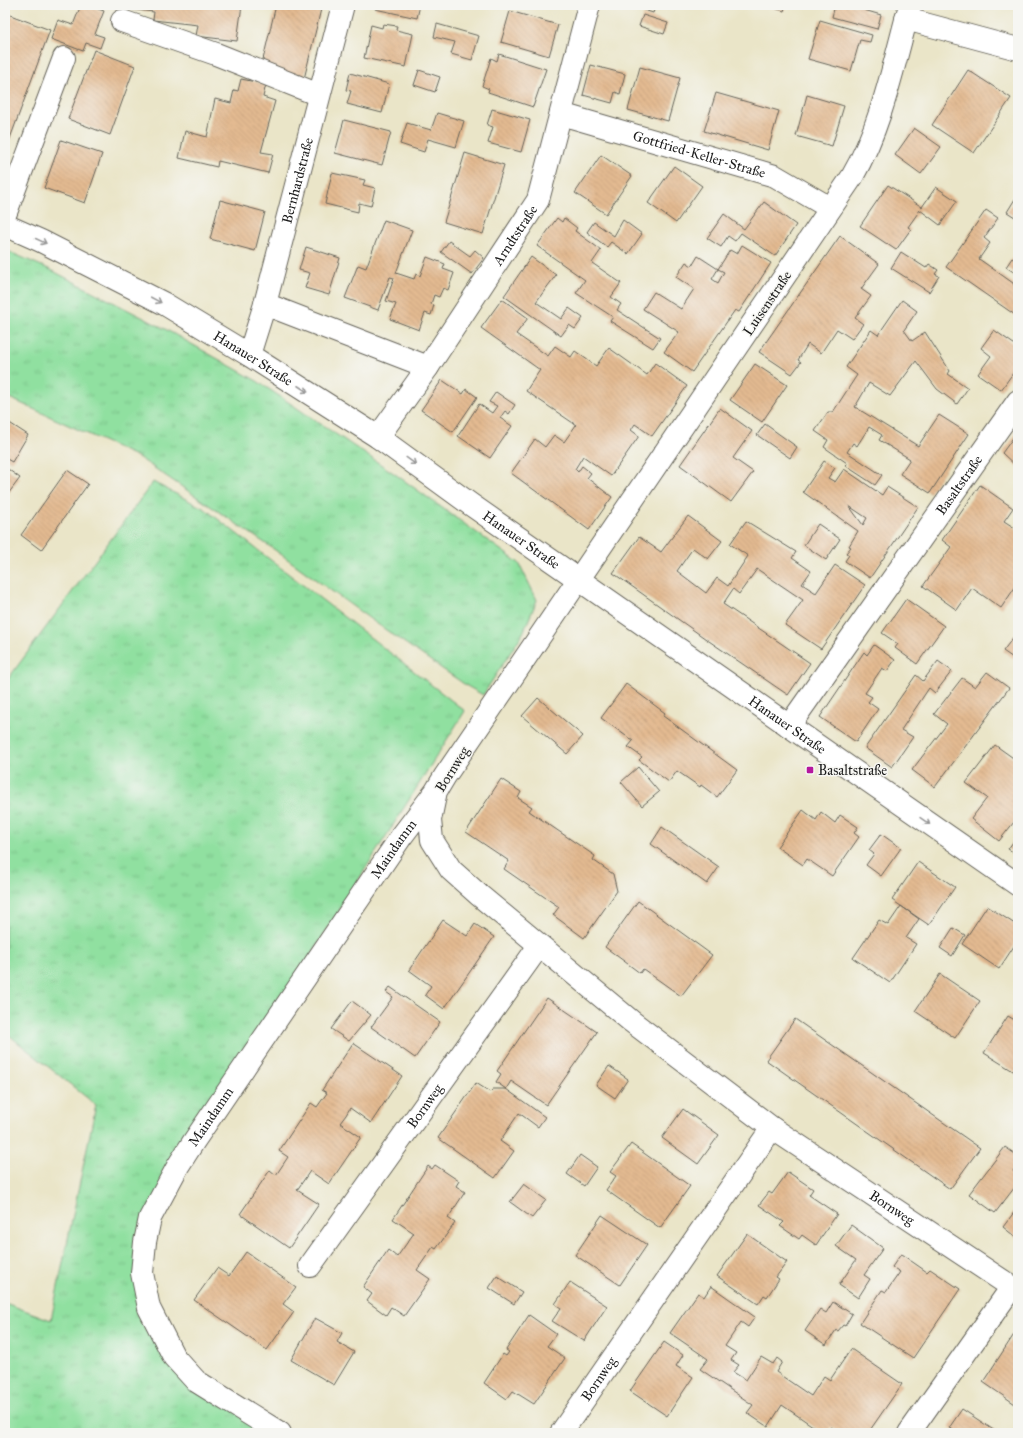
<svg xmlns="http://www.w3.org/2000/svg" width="1023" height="1438" font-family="'IM FELL Great Primer',serif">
<defs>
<pattern id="grass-tufts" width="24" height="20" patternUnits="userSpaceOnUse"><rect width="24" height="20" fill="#90e0a0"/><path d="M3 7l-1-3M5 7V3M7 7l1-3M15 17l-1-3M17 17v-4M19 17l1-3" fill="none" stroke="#7cc089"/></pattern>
<pattern id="building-back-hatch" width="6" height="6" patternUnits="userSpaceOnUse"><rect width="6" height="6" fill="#e3ba91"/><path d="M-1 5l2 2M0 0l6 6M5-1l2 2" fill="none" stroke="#c29f7c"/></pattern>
</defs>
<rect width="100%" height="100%" fill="#f6f6f2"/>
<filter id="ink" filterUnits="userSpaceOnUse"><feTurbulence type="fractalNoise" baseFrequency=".025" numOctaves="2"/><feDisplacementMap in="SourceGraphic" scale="8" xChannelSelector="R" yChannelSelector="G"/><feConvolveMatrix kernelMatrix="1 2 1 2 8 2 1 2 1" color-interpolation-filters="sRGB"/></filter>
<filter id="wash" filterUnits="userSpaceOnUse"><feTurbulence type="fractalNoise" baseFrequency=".012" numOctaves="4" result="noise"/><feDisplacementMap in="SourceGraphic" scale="16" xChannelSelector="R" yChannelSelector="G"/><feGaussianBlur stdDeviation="0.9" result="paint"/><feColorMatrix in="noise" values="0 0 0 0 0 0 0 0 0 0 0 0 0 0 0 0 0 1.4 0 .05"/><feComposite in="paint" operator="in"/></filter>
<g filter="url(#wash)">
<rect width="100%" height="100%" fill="#eae5c8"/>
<path fill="url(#grass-tufts)" stroke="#567e5e" d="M5,250L51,270L165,329L257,381L395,474L519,563L537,600L523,633L483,695L467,686L373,621L275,550L138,457L5,396Z
M153,482L205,509L465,711L178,1166L142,1273L174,1357L280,1433H5V1303L51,1320L96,1105L5,1032V683Z"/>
<g id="blocks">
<path fill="url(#building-back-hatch)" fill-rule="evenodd" d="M81,5H87L104,11L95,34L104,37L100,48L86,43L83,51L51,39L58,20L73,25Z
M110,5H242L237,41L196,36L198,25L153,20L154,12L110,7Z
M276,5H305L321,9L304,79L261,68Z
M376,5H420L417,18L375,9Z
M629,5H656L653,13Z
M765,5H786L784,11Z
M835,5H865L864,10L881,15L877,29L832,17Z
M510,11L558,25L549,56L501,42Z
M5,13L50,30L5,152Z
M643,15L668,23L664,34L639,26Z
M820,20L872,35L870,42L860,40L851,71L808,59Z
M383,24L397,26L396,30L413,34L406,67L364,58L371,25L382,28Z
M437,24L479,36L472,60L451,54L455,42L434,37Z
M94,50L135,66L110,135L68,119Z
M499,54L546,69L533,107L488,92L489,89L482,86L491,58L497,61Z
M591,65L625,74L620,94L615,92L612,103L583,95Z
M640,67L680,78L668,121L628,110Z
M419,70L440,77L435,92L414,85Z
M968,70L1011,98L974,153L932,125Z
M350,73L389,84L382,113L347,104L351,91L346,90Z
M241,79L266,84L263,97L275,101L261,152L273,154L268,173L218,161L217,167L179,158L185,131L207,137L215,99L231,103L234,90L238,91Z
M716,93L779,111L768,150L704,131Z
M807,95L844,106L832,146L796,136Z
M492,109L530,120L521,152L488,143L493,127L487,125Z
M437,113L464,121L456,147L428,139L424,152L400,144L407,123L431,130Z
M344,120L391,132L382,165L335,153Z
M914,128L941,147L921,174L895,155Z
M61,140L102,154L85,203L44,188Z
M465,153L504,165L483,234L444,222Z
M601,155L632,176L606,214L575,193Z
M674,166L702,186L676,223L648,203Z
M332,173L365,180L363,185L375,188L371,206L359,203L358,212L325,204Z
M888,185L922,207L936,187L957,201L940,225L920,210L908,227L911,229L896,250L860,226Z
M1015,199L1018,202V219L1007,212Z
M220,200L265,212L255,251L210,239Z
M764,202L796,225L775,256L741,233L735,241L728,236L721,247L707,238L724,214L744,229Z
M986,210L998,218L984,238L990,243L979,259L1013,283L1018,293V317L946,267Z
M557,218L562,222L564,218L577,228L575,231L601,250L592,263L621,283L611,297L621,304L617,310L660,338L653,348L610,321L613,317L576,293L585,280L537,246Z
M384,220L412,230L396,273L414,279L416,274L420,276L427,257L445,264L443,269L454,273L448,290L443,288L439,297L434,295L431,304L434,305L431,315L425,313L419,330L390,319L396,304L386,301L394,278L390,277L378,310L345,298L358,265L366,268Z
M623,220L642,234L628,254L611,242L607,247L587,232L594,222L614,236Z
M840,236L879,264L861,289L871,296L855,318L863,324L852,339L837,329L821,353L808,344L798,360L801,362L792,374L759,352Z
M449,241L470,256L475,250L484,258L472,274L441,252Z
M742,245L771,263L739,312L735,310L692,372L664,352L679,332L643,309L654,292L681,309L694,289L676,277L686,262L692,266L698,256L718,269L712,279L718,283L724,272L718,269L730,250L737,254Z
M306,247L340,258L329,295L305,288L310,273L299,270Z
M901,252L926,268L929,264L938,270L935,274L939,276L929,292L891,268Z
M531,257L556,275L536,302L561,319L569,308L583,318L575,329L569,325L561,336L504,296Z
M1012,258L1018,262V275L1006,267Z
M502,299L528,318L516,334L548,356L555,346L571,357L575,351L596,366L609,348L647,375L655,363L687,386L652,436L635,424L631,430L639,436L611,476L583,456L575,469L578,472L582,466L591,473L587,478L612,497L589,530L511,473L535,439L545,447L554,435L564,442L576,425L526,391L540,370L481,328Z
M902,300L917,311L904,330L912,341L925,332L950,371L948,374L968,388L957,404L937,389L916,361L890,396L869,383L855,407L918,446L939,415L969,434L930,493L900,474L910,459L879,440L882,435L869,427L857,446L853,443L847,452L882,475L875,485L846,466L847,463L824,447L828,440L815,431L828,412H833L857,375L846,367L871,330L878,335Z
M994,330L1018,347V366L1001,390L978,374L991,356L981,348Z
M755,364L787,385L762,422L730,400Z
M442,380L463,394L466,389L477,397L453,432L421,410Z
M496,392L515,405L509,414L505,411L500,418L512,426L490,458L458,436L479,404L492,413L497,406L489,402Z
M720,408L752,431L733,458L753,472L731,502L680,465Z
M5,420L28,435L12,462L5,458Z
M765,424L797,447L790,458L757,435Z
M1018,431V468L1002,453Z
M824,461L835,468L828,478L835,482L844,469L882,495L887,487L918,507L870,578L845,561L849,555L846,553L851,547L849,546L858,531L803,492ZM849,506L867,518L863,525Z
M5,467L20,478L5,498Z
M67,470L88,484L41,550L21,535Z
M980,485L1013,508L1004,521L1018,530V583L1001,608L972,588L957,610L923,586L951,547L942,540Z
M688,516L722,541L708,559L693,548L677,571L706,593L717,578L728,586L748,556L730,544L746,521L796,552L792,558L811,571L802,584L816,593L835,565L865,585L821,649L785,625L803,600L757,569L739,594L733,589L723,604L810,663L788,695L706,639L613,573L639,537L661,552Z
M818,524L840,539L826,560L804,545Z
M906,599L944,626L917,664L895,648L898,644L882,633Z
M1018,631V657L1016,660L1003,651Z
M874,645L895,660L887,671L882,668L865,693L872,697L868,702L878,709L856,742L820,717L864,652L867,655Z
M938,661L952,671L935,693L929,688L901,730L913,737L892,767L865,748L916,675L923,681Z
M987,672L1009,688L935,787L912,770L947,724L934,714L962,678L975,687Z
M626,684L665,713L663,716L737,770L717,797L701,785L700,787L677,771L669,782L639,760L642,757L628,747L633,741L601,718Z
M538,698L583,736L567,754L522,716Z
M995,745L1016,760L1018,757V803L1016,807L1018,809V817L999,841L971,819L987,798L966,783Z
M638,767L659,792L642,806L621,782Z
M501,779L521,792L518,798L532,807L529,811L595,856L593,860L613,874L617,891L584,938L553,915L559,907L504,869L509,861L466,832Z
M803,810L816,820L821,812L835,823L840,815L858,827L854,833L859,837L832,876L807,859L803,865L777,847Z
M662,827L719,867L707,884L651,844Z
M881,834L901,848L881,876L866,865L874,854L869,850Z
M1018,835V855L1008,849Z
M918,862L955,887L929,925L892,900Z
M638,901L712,955L681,996L643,969L640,973L605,947Z
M901,906L919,919L906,938L916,944L890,983L853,958L879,920L888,925Z
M987,906L1018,926V940L999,969L962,944Z
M443,920L467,936L475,924L494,937L444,1009L425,995L431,986L409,970Z
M953,928L965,935L952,956L940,948Z
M940,974L980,1001L955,1038L915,1011Z
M390,987L440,1022L415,1058L371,1027L393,997L386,992Z
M547,998L597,1032L546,1105L511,1081L506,1089L496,1082L501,1074L497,1071Z
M352,1001L371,1015L349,1041L331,1029Z
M1008,1016L1018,1022V1074L984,1053Z
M795,1019L980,1148L950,1189L766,1060Z
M353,1043L402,1076L371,1123L350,1108L346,1115L340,1123L361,1137L329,1184L310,1171L297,1190L319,1204L289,1248L240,1214L270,1170L276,1175L288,1157L279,1151L311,1103L317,1107L327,1093L322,1090Z
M609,1066L628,1079L615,1098L596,1085Z
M476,1083L490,1092L493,1089H506L545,1117L538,1127L519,1113L500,1141L514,1151L495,1178L438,1138Z
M683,1109L719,1135L698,1164L662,1138Z
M631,1144L690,1186L660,1228L606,1190L616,1176L610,1172Z
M1005,1147L1018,1156V1165L1013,1171L1018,1175V1183L995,1213L969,1194Z
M580,1155L597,1167L584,1186L567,1174Z
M435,1165L459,1181L456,1186L465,1192L448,1218L455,1223L436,1249L433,1247L417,1270L430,1279L404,1316L391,1307L386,1315L367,1301L372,1294L363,1287L388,1250L397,1257L414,1233L393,1219L428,1166L432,1169Z
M788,1172L813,1189L809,1195L837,1214L816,1245L802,1235L799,1239L780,1226L784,1222L759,1205L769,1192L772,1194Z
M524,1184L546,1200L532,1218L510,1202Z
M1018,1207V1239L1003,1227Z
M602,1215L647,1245L620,1285L575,1255Z
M851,1225L883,1248L864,1275L870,1279L858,1298L839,1285L856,1260L836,1246Z
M747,1234L787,1262L776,1277L779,1279L767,1297L764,1295L758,1304L717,1276Z
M246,1252L296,1287L283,1304L294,1312L267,1350L194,1300L217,1268L229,1276Z
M901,1254L927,1272L930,1269L960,1289L913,1358L860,1323L882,1290L886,1292L900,1272L892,1267Z
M497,1276L522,1292L514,1304L489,1288Z
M570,1282L607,1306L584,1341L552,1321L561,1308L555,1304Z
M711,1286L755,1317L748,1327L741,1322L725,1346L736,1353L731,1360L739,1365L733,1372L746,1380L761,1357L773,1364L777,1358L782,1362L776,1372L811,1396L824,1376L830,1380L851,1349L902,1384L868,1433H840L831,1427L826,1433H823L782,1405L768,1427L747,1413L753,1405L700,1369L708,1359L670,1333L698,1293L704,1297Z
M833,1302L852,1314L845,1326L843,1325L838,1331L836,1330L826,1345L805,1331L820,1309L826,1313Z
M529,1315L556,1334L547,1346L565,1358L534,1404L513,1391L507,1399L484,1383L503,1354L506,1356L509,1352L506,1350Z
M315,1318L342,1333L337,1342L354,1352L334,1385L291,1360Z
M1015,1333L1018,1335V1406L983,1382Z
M664,1342L683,1355L676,1366L693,1377L667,1416L630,1391Z
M962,1409L998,1433H952L953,1430L949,1428Z"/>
</g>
</g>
<g filter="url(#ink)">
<use href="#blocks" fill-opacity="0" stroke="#646258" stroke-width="1"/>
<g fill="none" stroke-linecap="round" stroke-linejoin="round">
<defs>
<g id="minor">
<path id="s1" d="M910,5C894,63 882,125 852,177L445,776L436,791L430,820L432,840L451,870L479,895L631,1021L772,1128L1018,1291"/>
<path d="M906,19L1018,49"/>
<path d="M122,21L216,54L319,95"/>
<path id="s2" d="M561,114L775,176L830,208"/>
<path d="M5,215L64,58"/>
<path d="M265,304L428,367"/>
<path id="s3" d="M249,355L265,304L343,5"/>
<path id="s4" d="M378,437L428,367L538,200L589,5"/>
<path id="s5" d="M789,726L1018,401"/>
<path id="s6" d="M310,1266L539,946"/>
<path id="s7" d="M280,1433L196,1381L174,1357L149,1308L142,1273L145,1242L150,1218L178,1166L194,1141L401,837L433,795"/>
<path id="s8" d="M561,1433L772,1128"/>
<path d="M909,1433L1012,1287"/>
</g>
<g id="major">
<path id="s9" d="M5,225L41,241L163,303L249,355L378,437L470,504L1018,885"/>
</g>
</defs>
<use href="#minor" stroke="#646258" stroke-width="24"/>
<use href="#major" stroke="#646258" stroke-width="24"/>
<use href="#minor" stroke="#fff" stroke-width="22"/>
<use href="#major" stroke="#fff" stroke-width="22"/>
</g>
<defs><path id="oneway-shaft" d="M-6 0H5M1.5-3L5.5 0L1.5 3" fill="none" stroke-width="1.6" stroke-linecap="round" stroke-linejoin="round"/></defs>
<g stroke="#999">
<use href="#oneway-shaft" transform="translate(41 241) rotate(25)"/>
<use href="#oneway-shaft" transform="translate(156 300) rotate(28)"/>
<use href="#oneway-shaft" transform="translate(303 389) rotate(33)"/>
<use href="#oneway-shaft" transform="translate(411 461) rotate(36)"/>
<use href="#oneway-shaft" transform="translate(925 821) rotate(35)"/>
</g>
</g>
<rect fill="#b5179e" stroke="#f6f6f2" stroke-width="1.5" x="806" y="766" width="8" height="8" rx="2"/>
<g text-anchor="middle" stroke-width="3" stroke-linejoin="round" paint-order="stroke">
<g font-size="14" fill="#1c1c1c" stroke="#f6f6f2">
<text dy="5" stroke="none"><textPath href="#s2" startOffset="144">Gottfried-Keller-Straße</textPath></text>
<text dy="5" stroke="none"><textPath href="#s3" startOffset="181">Bernhardstraße</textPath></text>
<text dy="5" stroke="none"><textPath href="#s4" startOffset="244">Arndtstraße</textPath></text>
<text transform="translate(767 303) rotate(-56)" y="5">Luisenstraße</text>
<text dy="5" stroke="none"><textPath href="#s9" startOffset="282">Hanauer Straße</textPath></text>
<text dy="5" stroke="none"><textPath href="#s5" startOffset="295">Basaltstraße</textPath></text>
<text dy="5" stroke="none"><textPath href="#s9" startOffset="606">Hanauer Straße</textPath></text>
<text dy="5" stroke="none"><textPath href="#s9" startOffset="930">Hanauer Straße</textPath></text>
<text transform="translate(452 769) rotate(-58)" y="5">Bornweg</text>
<text dy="5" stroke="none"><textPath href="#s7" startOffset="720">Maindamm</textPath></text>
<text dy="5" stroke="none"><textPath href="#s6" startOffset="197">Bornweg</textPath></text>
<text dy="5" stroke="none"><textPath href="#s7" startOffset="396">Maindamm</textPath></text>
<text dy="5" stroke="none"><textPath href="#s1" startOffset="1565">Bornweg</textPath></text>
<text dy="5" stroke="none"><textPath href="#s8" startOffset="66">Bornweg</textPath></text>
</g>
<g font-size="14" fill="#1c1c1c" stroke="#f6f6f2" text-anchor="start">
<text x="818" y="775">Basaltstraße</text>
</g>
</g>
<rect width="1023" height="1438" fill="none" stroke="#f6f6f2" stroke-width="20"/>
</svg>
